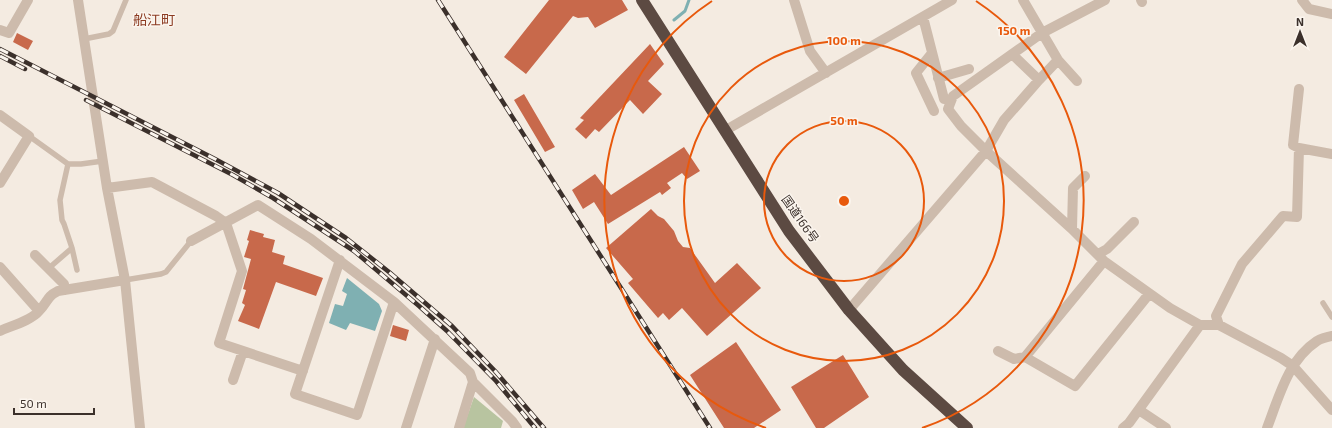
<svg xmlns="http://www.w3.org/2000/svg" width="1332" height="428" font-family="'Exo 2','Noto Sans JP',sans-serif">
<rect width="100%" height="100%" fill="#f4ebe1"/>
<path fill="#b8c4a0" d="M474,397L503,421L501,428H463Z"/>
<path fill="#7fb0b2" d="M347,278L379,304L382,311L375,331L350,323L346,330L329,323L335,304L343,306L347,294L342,291Z"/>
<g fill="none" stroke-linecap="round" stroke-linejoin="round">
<path stroke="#7fb0b2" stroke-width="3" d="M674,20L685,11L689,0"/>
</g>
<path fill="#c8694b" d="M549,0H622L628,10L595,28L588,17L578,18L573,16L526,74L504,57Z
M17,33L33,41L28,50L13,42Z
M650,44L664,64L648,81L662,94L643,114L630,100L599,132L595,129L586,139L575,129L584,120L580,118Z
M524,94L555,147L545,152L514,100Z
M684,147L700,171L687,179L682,173L667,183L671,188L662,195L660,192L608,224L594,202L583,209L572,190L595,174L611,195Z
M651,209L658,216L664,219L674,231L678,241L683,247L690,248L715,283L737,263L761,288L707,336L682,308L669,320L663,313L658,318L628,283L633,279L606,248Z
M250,230L264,234L263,237L275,240L272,252L285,256L283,264L323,278L316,296L276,282L259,329L238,321L245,305L242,303L246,290L243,289L251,259L244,257L249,241L247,240Z
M393,325L409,330L406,341L390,336Z
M736,342L781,410L754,428H724L690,375Z
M843,355L869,397L824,428H816L791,387Z"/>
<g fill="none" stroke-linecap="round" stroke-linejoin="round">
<path stroke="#cdbbac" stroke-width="5.5" d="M84,39L109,34L113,31L126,0
M29,136L68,164L60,200L62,220L64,224L72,248L49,268
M68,164H81L103,161
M72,248L77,270
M125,280L161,274L166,272L191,241
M1323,303L1332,317"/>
<path stroke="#cdbbac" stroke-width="10" d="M78,0L107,188L125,280L140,428
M794,0L810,51L826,73
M1105,0L1042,33L953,96L948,109L961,126L986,151L1072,229L1104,261L1170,308L1200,325H1219L1281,358L1293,366L1332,410
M1141,0L1142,2
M1302,0L1309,9L1332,14
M923,17L944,99
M0,30L9,33L28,0
M932,53L916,73L934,111
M1012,54L1039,80
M1058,60L1077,81
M938,78L969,69
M0,115L29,136L0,183
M726,130L952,0
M1299,148L1332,154
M107,188L152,182L216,216L226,223L242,271L219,343L303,371
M1072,229L1073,188L1085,176
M191,241L258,205L311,239L394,302L470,373L473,382L512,421L517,428
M1098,254L1107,249L1134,222
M35,255L64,284L65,290
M340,260L295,394L357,415L394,302
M0,267L39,311
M849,310L986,151L1004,120L1039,80L1058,60L1023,0
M1219,325L1216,316L1242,264L1283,216L1297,217L1299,148L1293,145L1299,89
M0,331C11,326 32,320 39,311C48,302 46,297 58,291L125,280
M998,351L1014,359L1025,357L1075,386L1149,294
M1025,357L1104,261
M233,380L243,351
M1139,410L1166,428
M406,428L435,339
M459,428L473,382
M1123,428L1129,423L1200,325
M1267,428C1279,397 1288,360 1317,341C1322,338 1327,337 1332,336"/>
<path stroke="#5c4a42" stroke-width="12" d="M642,0L789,231L849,310L903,370L967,428"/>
<defs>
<path id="rail" d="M438,0L710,428
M0,49L215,159L278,193L346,238L389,272L452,326L495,371L544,428
M0,56L25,69
M86,100L233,175L273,198L354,251L419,306L447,331L496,381L535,428"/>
</defs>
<use href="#rail" stroke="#3b302b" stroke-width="4.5"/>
<use href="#rail" stroke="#fbf5ee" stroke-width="3" stroke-dasharray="9" stroke-linecap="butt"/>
</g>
<g fill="none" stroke="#e8590c" stroke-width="2">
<circle cx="844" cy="201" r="80"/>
<circle cx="844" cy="201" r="160"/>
<path d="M766 428A240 240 0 0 1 712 1M976 1A240 240 0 0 1 922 428"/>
</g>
<g text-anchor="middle" stroke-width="3" stroke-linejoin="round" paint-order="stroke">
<g font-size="12" fill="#3b302b" stroke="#fbf5ee">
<text transform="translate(800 219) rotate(55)" y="4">国道166号</text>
</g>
<g font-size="14" fill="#8c3b22" stroke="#fbf5ee">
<text x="154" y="25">船江町</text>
</g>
</g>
<circle cx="844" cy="201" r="6" fill="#e8590c" stroke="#fbf5ee" stroke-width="2"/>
<g font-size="12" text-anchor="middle" font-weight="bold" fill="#e8590c" stroke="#fbf5ee" stroke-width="3" stroke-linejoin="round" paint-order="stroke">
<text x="1014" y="35">150 m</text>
<text x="844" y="45">100 m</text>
<text x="844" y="125">50 m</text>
</g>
<g transform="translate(1300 32)" stroke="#fbf5ee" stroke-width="3" paint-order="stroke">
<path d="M0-3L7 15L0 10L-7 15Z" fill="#3b302b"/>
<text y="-6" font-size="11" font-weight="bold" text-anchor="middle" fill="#3b302b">N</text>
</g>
<path d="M14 408v6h80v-6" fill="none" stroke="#3b302b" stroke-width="2"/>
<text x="20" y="408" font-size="12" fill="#3b302b" stroke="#fbf5ee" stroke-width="3" paint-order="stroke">50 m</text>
</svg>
